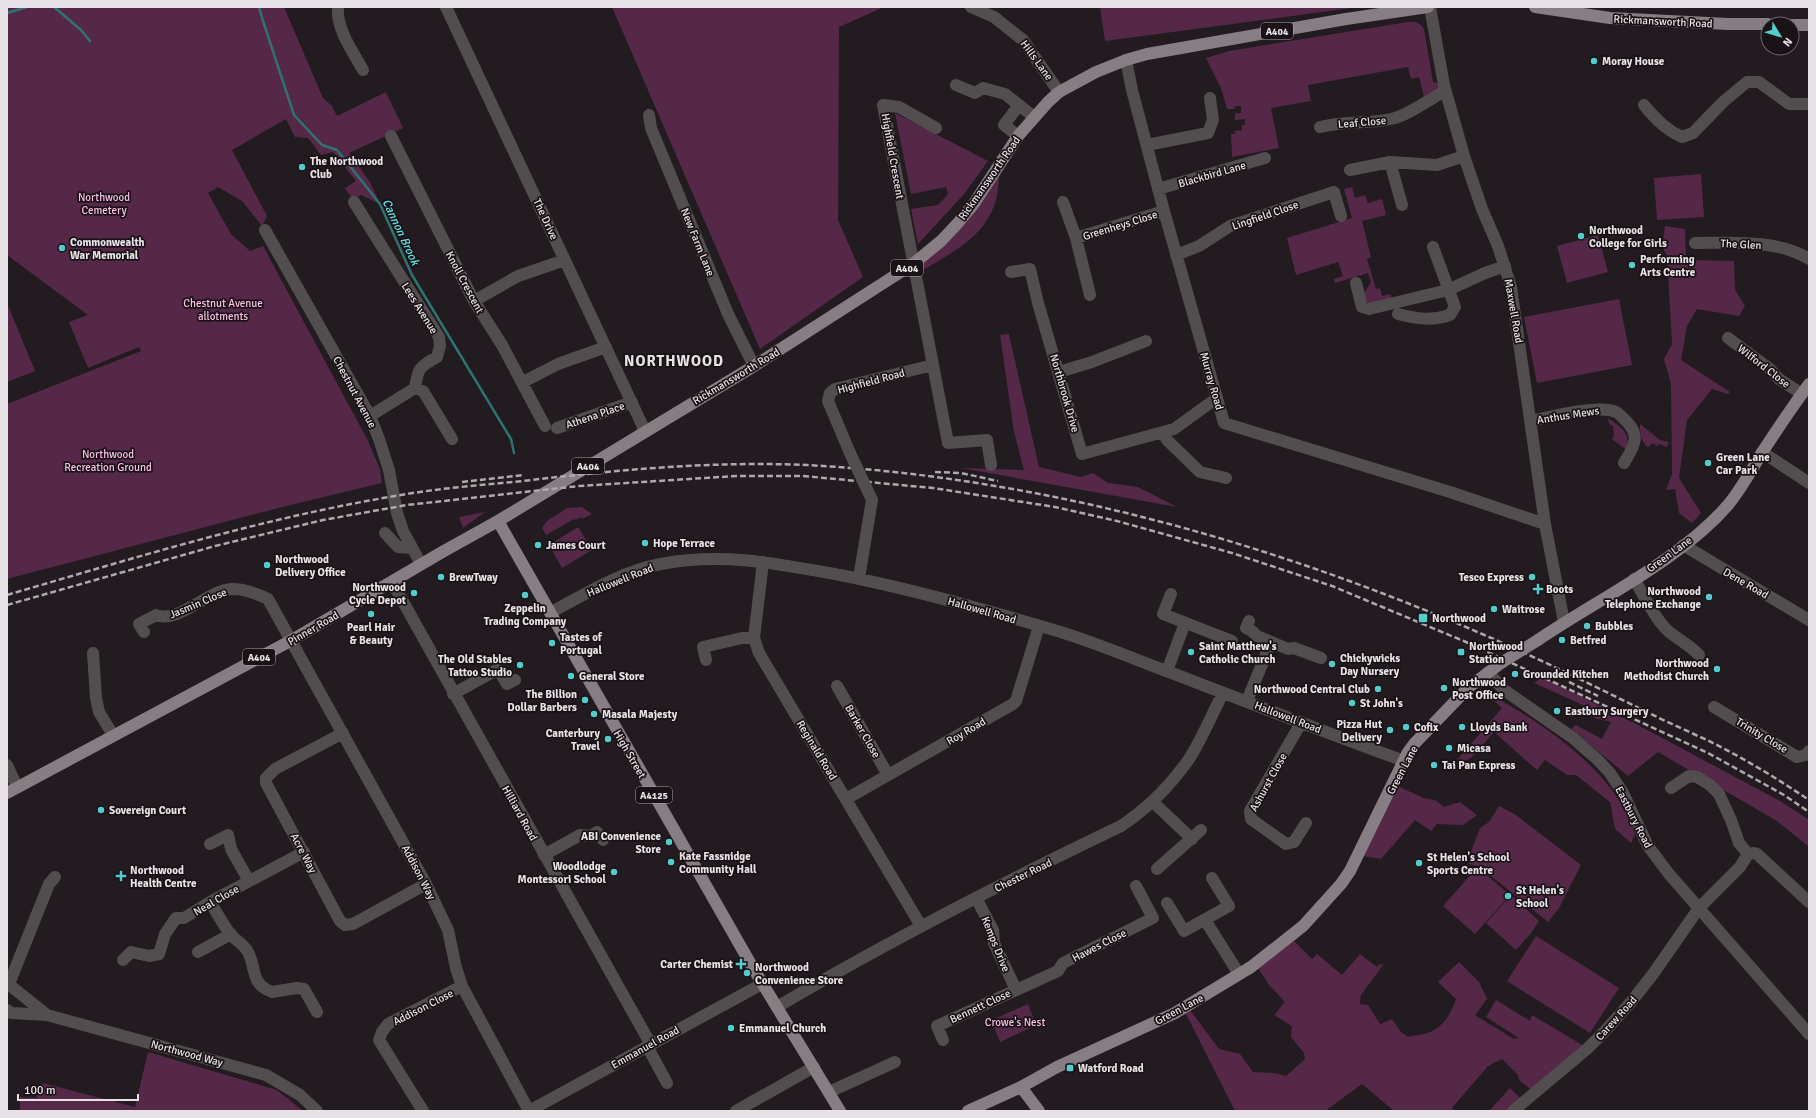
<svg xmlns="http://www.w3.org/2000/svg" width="1816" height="1118" font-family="Signika,sans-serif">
<rect width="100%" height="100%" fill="#221b1f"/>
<path fill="#562848" d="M7,7H284L323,98L332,106L337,116L386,92L403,128L349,153L370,182L380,204L361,195L353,200L345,188L356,181L333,152L321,155L308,138L295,137L286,119L232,150L267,216L262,226L242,201L218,187L208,193L231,234L250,251L263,246L367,439L380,469L382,483L286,506L7,579V404L141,351L139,347L88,368L69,322L88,315L7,255Z
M612,7H884L839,27L838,220L863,277L760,349Z
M1100,7H1359L1105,41Z
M1408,22C1416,22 1420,22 1424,29L1433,82L1444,85L1425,101L1419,77L1411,79L1408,67L1308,85L1311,101L1271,108L1279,148L1232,157L1231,134H1235V131L1242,130V125H1245V119L1235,120V113H1241V106H1235V109H1227L1221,88L1206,58L1229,51Z
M895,113L988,161L965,193L918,244L911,209L938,205L948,194L946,187L911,194Z
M1000,162C999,174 999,186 997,196C988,235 956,250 925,269L913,264L941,241Z
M1701,174L1704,217L1657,220L1654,178Z
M1352,187L1355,198L1365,195L1368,203L1382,199L1386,215L1362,221L1371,257L1367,259L1376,289L1380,288L1382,296L1390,294L1392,299L1370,304L1364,300L1362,296L1371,282L1368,273L1335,283L1334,279L1343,276L1338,262L1296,275L1287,238L1352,218L1344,189Z
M1665,226L1685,229L1686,260L1734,261L1735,290L1745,306L1739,316L1697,309L1687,326L1681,360L1730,392L1728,394L1712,389L1687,420L1679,478L1701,513L1692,523L1679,513L1675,489L1666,490L1672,474L1671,384L1664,359L1672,344L1667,255L1661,245L1663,243Z
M1598,235L1608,272L1567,283L1557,246Z
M1619,299L1632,365L1537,383L1524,317Z
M7,303L35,371L7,382Z
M1009,334L1039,467L1081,477L1093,473L1108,483L1138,487L1177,507L961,468L1024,470L1014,432L1000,335Z
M1608,418C1622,428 1630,432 1628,451L1612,439L1614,436L1613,426L1609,424Z
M1640,424L1660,440L1669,442L1667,447L1659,444L1657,446L1652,443L1648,448C1641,440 1640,436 1640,424Z
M582,507L592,514L582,519L581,517L575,520L574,519L546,535L542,528L547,521L567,508Z
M485,512L463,528L459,517Z
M578,527L592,550L562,568L549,545Z
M1542,677L1636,724L1780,801L1809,820V847L1777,821L1658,752L1628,776L1571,729L1576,725L1602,739L1611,722L1594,718L1596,711L1534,683Z
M1495,697C1538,721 1582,751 1612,790C1622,802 1628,820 1635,834L1631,843L1615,829L1610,802L1576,775H1567L1545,760L1537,770L1494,732L1471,758L1462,762L1457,760L1502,708L1493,700Z
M1398,786L1423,798L1435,800L1444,807L1460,802L1477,815L1463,825L1437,824L1431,831L1415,820L1381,859L1363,856Z
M1499,806L1516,815L1581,865L1559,908L1548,922L1480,867L1469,864V857L1480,828L1489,822Z
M1474,871H1482L1510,895L1475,934L1443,906Z
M1511,895L1539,921L1531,933L1516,950L1486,923Z
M1536,936L1619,988L1590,1033L1507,981Z
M1294,941L1312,959L1317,954L1342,975L1360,954L1377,967L1380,964L1383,965L1361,995L1360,1004L1368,1005L1380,1024L1392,1019L1401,1032L1408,1037C1415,1035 1423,1035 1430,1032C1444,1026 1452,1012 1456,999L1438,982L1459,962L1479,982L1487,999L1475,1015L1514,1039L1519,1038L1486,1017L1496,1000L1530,1021L1532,1015L1584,1046L1533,1091L1519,1080L1518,1075L1502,1059L1488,1066L1452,1108L1455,1111H1394L1362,1084L1325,1111H1235L1186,1014L1190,1010L1219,1049L1240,1054L1253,1072L1274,1073L1286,1076L1305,1059L1304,1053L1291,1037L1292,1026L1274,1015L1285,1002L1269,985L1258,968Z
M1028,1004L1036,1025L1000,1042L993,1025L994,1019Z
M148,1052L277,1090L303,1111H20V1097L36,1098L43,1083L135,1107Z
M1510,1088L1522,1100L1510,1111H1489Z"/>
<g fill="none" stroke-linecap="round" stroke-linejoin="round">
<path stroke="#2e7372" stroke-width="2.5" d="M54,7L81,30L90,41
M259,7L263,21L294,115L322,145L337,150L380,204L412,275L511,439L514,453
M7,13L27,7"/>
<path stroke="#524e50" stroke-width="12" d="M338,7C336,29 353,52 363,70
M446,7L645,431
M971,7L994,17L1023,40L1059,92
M1430,7L1444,85L1464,156L1482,209L1498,246L1511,287L1545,524L1564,622
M1126,60L1132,90L1164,211L1224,423L1450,492L1545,524
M956,85L975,93L983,88L1005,94L1019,105
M1644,105C1655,119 1666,130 1682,137L1693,133L1723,102L1747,82H1759L1789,104H1809
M649,115L651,128L728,314L754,366
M1320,127C1343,121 1367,124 1391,119C1407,116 1430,99 1445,91
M936,128L899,107L883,105L948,443L987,440L991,465
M391,136L474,301L502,345L545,426
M1018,136L1004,125L1019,105L1034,117
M1147,145L1208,133L1213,120L1210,98
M1390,162L1402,205
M1350,170L1390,162L1437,165L1464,156
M1158,189L1265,158
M354,202L439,337L440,346L437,357C419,367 418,368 415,388L370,416
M1063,202L1076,238L1090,295
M265,230L370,416L379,439L389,470L397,513L403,531L421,564
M1076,238L1164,211
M1695,243C1731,243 1777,239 1809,259
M1176,255L1199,246L1230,226L1334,192L1341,216
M1011,272L1030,269L1038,303L1082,454L1174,429L1217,398
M1356,283L1362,307L1369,309L1448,290L1485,273L1505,266
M474,301L518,276L565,260
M1398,314C1417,319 1432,321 1450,315L1455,307L1433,247
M1728,338L1770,369L1779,379L1802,394
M1059,372L1092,362L1146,341
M523,382L558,364L606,347
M415,388L423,391L452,439
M1531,421C1550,417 1599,404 1616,412C1620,414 1624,419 1627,422C1642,437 1632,449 1624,463
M557,428L632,402
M1163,432L1167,440L1200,472L1226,478
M1762,452L1809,483
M850,453L828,401L830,393L835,389L933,365
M385,533L398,547L412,548
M1683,545L1809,620
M763,562L754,638L759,653L921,926
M859,578L872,500
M1634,579C1644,595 1653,616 1667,630C1677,639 1690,645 1699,655
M392,582L650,1043
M1171,594L1163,614L1232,641
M550,613C585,594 622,571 661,564C723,552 779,564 840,575C912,589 983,609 1054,630C1095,642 1136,660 1177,675C1252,704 1328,733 1404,761
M1249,621L1246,628L1252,631L1257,636L1288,649L1294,648L1321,658
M144,632L139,624L156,615C179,624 207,590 232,589C243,589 258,594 268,599L426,884L448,930L456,968L462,986L529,1111
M93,653L96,698L99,712L113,735
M706,660L703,647L742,638H754
M1167,671L1185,623
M1488,672L1504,690L1573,738L1598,760L1610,773L1623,793L1648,846L1669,874L1809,1034
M837,686L888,775
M453,694L498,669L507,684L515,680
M1247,701L1271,642
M1714,707L1797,757L1806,755L1809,751
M1301,723L1250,811L1251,819L1286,844L1294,842L1306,823
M343,733L275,769L266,778V783L340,921L345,925L353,924L426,884
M7,765L17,787
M1671,788L1689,776L1697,777L1710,785L1719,794L1731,820L1739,843L1748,854
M846,799L1013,704L1016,701L1039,626
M1153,802L1192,839
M210,844L228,835L231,849L249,881
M544,855L580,835L591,836L597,832L603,840
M1157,869L1201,830
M976,898L993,930L994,943L1016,990
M210,902C217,913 223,924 230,934C237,942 244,943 249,954C256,970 251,984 272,992L297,988L304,989L317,1012
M1167,903L1184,931L1229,906L1212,878
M1205,920L1239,974
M198,952L231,934
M123,960L131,952L149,956L159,954L165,934L176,918H184L210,902L304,852
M7,983L47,1015
M9,984L49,884L55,877
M777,1007C888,941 1004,882 1121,826C1148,808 1170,786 1189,759C1202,739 1212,714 1223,693
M7,1010L11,1013L47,1015L266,1075L300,1095L317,1111
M943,1040L937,1026L1058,971L1063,963L1153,918L1136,886
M647,1046L667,1083
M829,1092L895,1062
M423,1111L379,1040L382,1032L388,1024L462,986
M529,1111L762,984
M736,1111L814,1067
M1513,1111L1587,1049L1604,1032L1631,1002L1653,974L1699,908L1740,867L1748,854L1754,853L1757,854L1809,902"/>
<path stroke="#867e83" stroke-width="12" d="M1535,7L1610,18L1728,24H1768
M1792,25H1809
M498,521L753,968L840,1111
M1538,640C1600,598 1679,561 1728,505C1742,488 1752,469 1763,451C1778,428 1793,406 1809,384
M7,793L292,640L444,551L498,521L754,366L913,264L941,241L957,224L973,205L1018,136L1048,102L1059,92L1096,72L1126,60L1147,54L1346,19L1428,7
M1021,1087L1039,1111
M968,1111L1021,1087L1057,1067L1175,1013L1251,967L1303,926L1341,884L1350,871L1408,752L1414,744L1469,687L1501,663"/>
<path stroke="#aea9ac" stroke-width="2.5" stroke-dasharray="6 3" stroke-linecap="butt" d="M935,472L961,473L998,481
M462,482L524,475
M7,595C137,557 267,517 401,495C441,488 482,485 523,481C616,470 711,461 806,465C1041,477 1274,543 1489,637C1544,661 1598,688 1651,714C1671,724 1692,733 1711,742C1745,759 1778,779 1809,800
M7,605L215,546L323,520L407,505L579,486L736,476H803L933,488L1055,507L1117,521L1232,553L1332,586L1466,642L1708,753L1784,795L1809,812
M1569,682L1598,696"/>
<path stroke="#524e50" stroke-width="12" d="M850,453L872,500"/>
<path stroke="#867e83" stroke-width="12" d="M1501,663L1538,640"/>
</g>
<g fill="#52cdcc" stroke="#191216" stroke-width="1.5">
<circle cx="1594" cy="61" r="4"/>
<circle cx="302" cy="167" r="4"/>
<circle cx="1581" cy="236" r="4"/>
<circle cx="62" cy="248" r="4"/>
<circle cx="1632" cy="265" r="4"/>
<circle cx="1708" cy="463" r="4"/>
<circle cx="645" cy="543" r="4"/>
<circle cx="538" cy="545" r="4"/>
<circle cx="267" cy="565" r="4"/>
<circle cx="441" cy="577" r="4"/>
<circle cx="1532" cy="577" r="4"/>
<path d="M1536 583h4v4h4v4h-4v4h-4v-4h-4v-4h4z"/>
<circle cx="414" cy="593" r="4"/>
<circle cx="525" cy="595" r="4"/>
<circle cx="1709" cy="597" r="4"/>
<circle cx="1494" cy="609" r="4"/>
<circle cx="371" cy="614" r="4"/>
<rect x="1418" y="613" width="10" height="10" rx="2"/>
<circle cx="1587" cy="626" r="4"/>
<circle cx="1562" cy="640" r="4"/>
<circle cx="552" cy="643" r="4"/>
<circle cx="1191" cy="652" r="4"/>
<rect x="1457" y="648" width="8" height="8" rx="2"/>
<circle cx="1332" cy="664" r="4"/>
<circle cx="520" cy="665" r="4"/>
<circle cx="1717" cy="669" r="4"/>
<circle cx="1515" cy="674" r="4"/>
<circle cx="571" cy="676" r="4"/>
<circle cx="1444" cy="688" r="4"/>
<circle cx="1378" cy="689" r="4"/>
<circle cx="585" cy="700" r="4"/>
<circle cx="1352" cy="703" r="4"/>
<circle cx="1557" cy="711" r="4"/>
<circle cx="594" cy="714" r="4"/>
<circle cx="1406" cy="727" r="4"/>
<circle cx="1462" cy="727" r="4"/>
<circle cx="1390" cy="730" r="4"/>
<circle cx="608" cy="739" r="4"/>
<circle cx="1449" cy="748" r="4"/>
<circle cx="1434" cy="765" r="4"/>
<circle cx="101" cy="810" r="4"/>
<circle cx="669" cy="842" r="4"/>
<circle cx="671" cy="862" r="4"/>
<circle cx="1419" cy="863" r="4"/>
<circle cx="614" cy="872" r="4"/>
<path d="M119 870h4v4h4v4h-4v4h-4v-4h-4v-4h4z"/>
<circle cx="1508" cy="896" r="4"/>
<path d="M739 958h4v4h4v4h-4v4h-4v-4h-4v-4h4z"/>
<circle cx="747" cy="973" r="4"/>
<circle cx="731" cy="1028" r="4"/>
<rect x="1066" y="1064" width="8" height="8" rx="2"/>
</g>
<g text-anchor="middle" stroke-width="3.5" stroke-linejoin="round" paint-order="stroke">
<g fill="#191216" stroke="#a9a4a7" stroke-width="1">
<rect x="1261" y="23" width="32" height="16" rx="3"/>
<rect x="891" y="260" width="32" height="16" rx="3"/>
<rect x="572" y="458" width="32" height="16" rx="3"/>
<rect x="243" y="649" width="32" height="16" rx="3"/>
<rect x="636" y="787" width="36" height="16" rx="3"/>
</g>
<g font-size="10" font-weight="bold" fill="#e7e2e5">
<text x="1277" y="35">A404</text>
<text x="907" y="272">A404</text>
<text x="588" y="470">A404</text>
<text x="259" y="661">A404</text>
<text x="654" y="799">A4125</text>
</g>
<g font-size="11" fill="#e7e2e5" stroke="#191216">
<text transform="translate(1663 21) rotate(3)" y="4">Rickmansworth Road</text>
<text transform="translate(1037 60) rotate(54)" y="4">Hills Lane</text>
<text transform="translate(1362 122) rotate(-5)" y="4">Leaf Close</text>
<text transform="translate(893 156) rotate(80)" y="4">Highfield Crescent</text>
<text transform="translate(1212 174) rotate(-16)" y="4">Blackbird Lane</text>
<text transform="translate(989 178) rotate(-55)" y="4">Rickmansworth Road</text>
<text transform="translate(1265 215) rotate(-19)" y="4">Lingfield Close</text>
<text transform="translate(546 219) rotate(65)" y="4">The Drive</text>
<text transform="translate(1120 225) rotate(-17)" y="4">Greenheys Close</text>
<text transform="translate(698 242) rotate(68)" y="4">New Farm Lane</text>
<text transform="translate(1741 244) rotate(3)" y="4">The Glen</text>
<text transform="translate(465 282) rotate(62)" y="4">Knoll Crescent</text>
<text transform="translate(420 308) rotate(58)" y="4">Lees Avenue</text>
<text transform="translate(1514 311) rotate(80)" y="4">Maxwell Road</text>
<text transform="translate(1764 366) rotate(38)" y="4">Wilford Close</text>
<text transform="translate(736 376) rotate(-31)" y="4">Rickmansworth Road</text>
<text transform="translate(871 381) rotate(-15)" y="4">Highfield Road</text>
<text transform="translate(1212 381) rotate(74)" y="4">Murray Road</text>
<text transform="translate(355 392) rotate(62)" y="4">Chestnut Avenue</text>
<text transform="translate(1065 393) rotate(74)" y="4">Northbrook Drive</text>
<text transform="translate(595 415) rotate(-19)" y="4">Athena Place</text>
<text transform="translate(1568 415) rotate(-9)" y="4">Anthus Mews</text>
<text transform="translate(1669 554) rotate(-36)" y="4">Green Lane</text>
<text transform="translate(620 580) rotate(-22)" y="4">Hallowell Road</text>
<text transform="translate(1746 583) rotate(30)" y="4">Dene Road</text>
<text transform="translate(198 603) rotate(-23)" y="4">Jasmin Close</text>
<text transform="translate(982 610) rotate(16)" y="4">Hallowell Road</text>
<text transform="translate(313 628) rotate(-30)" y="4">Pinner Road</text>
<text transform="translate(1288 717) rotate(21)" y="4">Hallowell Road</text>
<text transform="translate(863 731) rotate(60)" y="4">Barker Close</text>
<text transform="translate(966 731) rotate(-30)" y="4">Roy Road</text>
<text transform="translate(1762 735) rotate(31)" y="4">Trinity Close</text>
<text transform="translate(817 750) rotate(59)" y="4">Reginald Road</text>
<text transform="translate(630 754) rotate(60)" y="4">High Street</text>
<text transform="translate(1402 770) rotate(-62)" y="4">Green Lane</text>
<text transform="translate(1268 782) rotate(-61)" y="4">Ashurst Close</text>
<text transform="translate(520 813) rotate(61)" y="4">Hilliard Road</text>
<text transform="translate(1634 817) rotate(63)" y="4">Eastbury Road</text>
<text transform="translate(304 853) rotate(62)" y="4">Acre Way</text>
<text transform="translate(419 872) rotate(62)" y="4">Addison Way</text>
<text transform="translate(1023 875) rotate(-26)" y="4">Chester Road</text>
<text transform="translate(216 900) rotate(-30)" y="4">Neal Close</text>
<text transform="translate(996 944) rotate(68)" y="4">Kemps Drive</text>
<text transform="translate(1099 945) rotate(-27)" y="4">Hawes Close</text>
<text transform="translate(980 1006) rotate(-25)" y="4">Bennett Close</text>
<text transform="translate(423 1007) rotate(-27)" y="4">Addison Close</text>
<text transform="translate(1179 1009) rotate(-28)" y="4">Green Lane</text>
<text transform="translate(1616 1018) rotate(-48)" y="4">Carew Road</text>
<text transform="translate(645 1047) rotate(-29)" y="4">Emmanuel Road</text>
<text transform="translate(187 1053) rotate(15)" y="4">Northwood Way</text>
</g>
<g font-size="11" font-weight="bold" fill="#e7e2e5" stroke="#191216" text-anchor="start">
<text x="1602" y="65">Moray House</text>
<text x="310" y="165">The Northwood<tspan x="310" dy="13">Club</tspan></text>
<text x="1589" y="234">Northwood<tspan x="1589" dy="13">College for Girls</tspan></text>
<text x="70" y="246">Commonwealth<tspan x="70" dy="13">War Memorial</tspan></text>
<text x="1640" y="263">Performing<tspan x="1640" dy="13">Arts Centre</tspan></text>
<text x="1716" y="461">Green Lane<tspan x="1716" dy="13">Car Park</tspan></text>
<text x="653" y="547">Hope Terrace</text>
<text x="546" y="549">James Court</text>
<text x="275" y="563">Northwood<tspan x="275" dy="13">Delivery Office</tspan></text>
<text x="449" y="581">BrewTway</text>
<text x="1524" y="581" text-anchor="end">Tesco Express</text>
<text x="406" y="591" text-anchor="end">Northwood<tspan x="406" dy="13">Cycle Depot</tspan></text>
<text x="1546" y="593">Boots</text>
<text x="1701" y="595" text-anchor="end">Northwood<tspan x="1701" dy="13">Telephone Exchange</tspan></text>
<text x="525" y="612" text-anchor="middle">Zeppelin<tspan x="525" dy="13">Trading Company</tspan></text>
<text x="1502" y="613">Waitrose</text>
<text x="1432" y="622">Northwood</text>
<text x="1595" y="630">Bubbles</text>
<text x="371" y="631" text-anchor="middle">Pearl Hair<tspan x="371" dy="13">&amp; Beauty</tspan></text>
<text x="560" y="641">Tastes of<tspan x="560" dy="13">Portugal</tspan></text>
<text x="1570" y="644">Betfred</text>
<text x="1199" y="650">Saint Matthew's<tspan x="1199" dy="13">Catholic Church</tspan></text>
<text x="1469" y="650">Northwood<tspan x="1469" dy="13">Station</tspan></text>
<text x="1340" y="662">Chickywicks<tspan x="1340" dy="13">Day Nursery</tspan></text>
<text x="512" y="663" text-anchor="end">The Old Stables<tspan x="512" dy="13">Tattoo Studio</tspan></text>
<text x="1709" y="667" text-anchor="end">Northwood<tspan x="1709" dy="13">Methodist Church</tspan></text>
<text x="1523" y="678">Grounded Kitchen</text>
<text x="579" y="680">General Store</text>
<text x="1452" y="686">Northwood<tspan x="1452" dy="13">Post Office</tspan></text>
<text x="1370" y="693" text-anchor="end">Northwood Central Club</text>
<text x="577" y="698" text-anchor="end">The Billion<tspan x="577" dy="13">Dollar Barbers</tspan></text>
<text x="1360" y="707">St John's</text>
<text x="1565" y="715">Eastbury Surgery</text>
<text x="602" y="718">Masala Majesty</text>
<text x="1382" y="728" text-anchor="end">Pizza Hut<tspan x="1382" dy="13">Delivery</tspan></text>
<text x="1414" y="731">Cofix</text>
<text x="1470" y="731">Lloyds Bank</text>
<text x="600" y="737" text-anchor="end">Canterbury<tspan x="600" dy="13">Travel</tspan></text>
<text x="1457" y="752">Micasa</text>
<text x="1442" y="769">Tai Pan Express</text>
<text x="109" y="814">Sovereign Court</text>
<text x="661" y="840" text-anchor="end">ABI Convenience<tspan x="661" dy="13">Store</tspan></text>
<text x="679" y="860">Kate Fassnidge<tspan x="679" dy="13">Community Hall</tspan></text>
<text x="1427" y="861">St Helen's School<tspan x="1427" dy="13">Sports Centre</tspan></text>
<text x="606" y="870" text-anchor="end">Woodlodge<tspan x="606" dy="13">Montessori School</tspan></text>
<text x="130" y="874">Northwood<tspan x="130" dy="13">Health Centre</tspan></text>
<text x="1516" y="894">St Helen's<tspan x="1516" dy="13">School</tspan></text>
<text x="733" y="968" text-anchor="end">Carter Chemist</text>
<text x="755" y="971">Northwood<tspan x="755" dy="13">Convenience Store</tspan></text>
<text x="739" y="1032">Emmanuel Church</text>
<text x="1078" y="1072">Watford Road</text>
</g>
<g font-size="11" fill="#fdbfe7" stroke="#191216">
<text x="104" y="201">Northwood<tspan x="104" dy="13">Cemetery</tspan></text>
<text x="223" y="307">Chestnut Avenue<tspan x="223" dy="13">allotments</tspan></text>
<text x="108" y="458">Northwood<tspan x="108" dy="13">Recreation Ground</tspan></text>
<text x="1015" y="1026">Crowe's Nest</text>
</g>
<g font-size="12" font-style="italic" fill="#5ee3e2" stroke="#191216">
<text transform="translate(401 232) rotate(65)" y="4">Cannon Brook</text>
</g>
<g font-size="15" font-weight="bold" letter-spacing="1" fill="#e7e2e5" stroke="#191216">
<text x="674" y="366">NORTHWOOD</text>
</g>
</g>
<rect width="1816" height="1118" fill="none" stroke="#e7e2e5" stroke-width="16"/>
<g transform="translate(1780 36) rotate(128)"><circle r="19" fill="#191216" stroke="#6b6569"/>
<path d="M0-3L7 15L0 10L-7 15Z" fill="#52cdcc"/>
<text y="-6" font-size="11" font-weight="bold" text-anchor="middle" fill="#e7e2e5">N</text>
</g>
<path d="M18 1094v6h120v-6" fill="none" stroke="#e7e2e5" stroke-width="2"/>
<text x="24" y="1094" font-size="12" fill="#e7e2e5" stroke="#191216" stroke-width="3" paint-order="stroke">100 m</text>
</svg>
